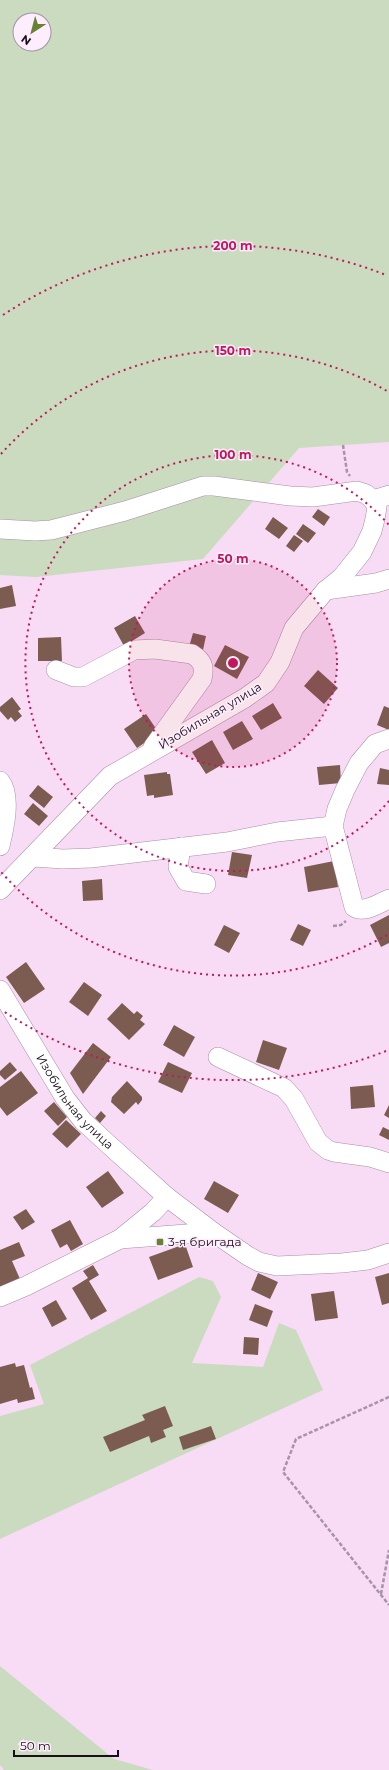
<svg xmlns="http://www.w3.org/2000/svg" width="389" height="1770" font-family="Montserrat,sans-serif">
<rect width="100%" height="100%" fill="#f8dcf6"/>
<path fill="#cadbbf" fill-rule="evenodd" d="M0,0H389V442L299,448L203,559L36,577L0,575ZM20,20H44V44H20Z
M199,1277L213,1281L221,1297L192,1363L263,1367L279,1323L296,1330L323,1390L0,1539V1416L44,1404L30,1365Z
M0,1666L114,1759L153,1770H4L0,1765Z"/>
<path fill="#7c5c50" d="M318,509L330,517L324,526L312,517Z
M273,517L288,528L279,539L265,529Z
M303,524L316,533L308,543L296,534Z
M294,535L303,541L294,552L286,546Z
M12,585L16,606L0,609V588Z
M135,616L145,633L124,646L114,628Z
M193,633L206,636L203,650L189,647Z
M61,637L62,661H38V638Z
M225,645L249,657L237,679L214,666Z
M318,670L338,688L324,704L304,686Z
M12,697L21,709L18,711L22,716L15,722L11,717L8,720L0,711V707Z
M273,703L282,718L261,730L252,716Z
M384,706L389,708V730L377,725Z
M146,714L159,733L137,748L124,729Z
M242,721L253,739L233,750L223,732Z
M212,740L225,763L206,774L192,752Z
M340,765L341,783L319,785L317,767Z
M380,768L389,770V785L377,784Z
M167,772V774H170L173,795L154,798V795L147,796L144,775Z
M38,785L53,797L44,808L29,796Z
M33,803L48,816L39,826L24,814Z
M232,852L252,855L247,878L228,875Z
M334,861L338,887L308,892L304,867Z
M102,879L103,900L83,901L82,881Z
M389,915V943L381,947L370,925Z
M298,924L311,930L303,946L290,940Z
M224,925L240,933L229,953L214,945Z
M26,962L45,989L24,1003L6,977Z
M84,982L102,995L88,1016L69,1002Z
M122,1003L134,1014L137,1011L143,1016L140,1020L145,1024L129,1040L107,1019Z
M174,1025L195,1037L184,1057L163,1045Z
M263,1040L287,1048L279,1070L256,1062Z
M93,1043L111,1057L83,1094L70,1073Z
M10,1062L17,1070L5,1080L0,1075V1071Z
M168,1062L192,1073L182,1093L158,1082Z
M21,1071L38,1093L7,1116L0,1107V1087Z
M127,1081L142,1097V1100L138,1105L136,1102L124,1114L111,1102L112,1097Z
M373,1085L375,1107L351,1109L350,1087Z
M54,1102L67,1117L58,1126L44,1111Z
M389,1105V1118L384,1115Z
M101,1111L106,1116L100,1123L95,1118Z
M66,1120L81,1134L67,1148L52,1134Z
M383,1127L389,1130V1140L379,1135Z
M108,1171L124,1193L102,1208L86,1187Z
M214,1181L239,1195L228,1213L204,1199Z
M26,1209L35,1222L22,1230L13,1217Z
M70,1220L83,1244L71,1251L67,1244L60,1248L51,1230Z
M19,1242L25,1256L12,1261L20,1279L0,1287V1250Z
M185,1244L193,1267L158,1280L149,1257Z
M93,1265L99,1275L89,1281L107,1311L91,1320L72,1288L88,1278L83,1271Z
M258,1273L278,1282L270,1299L251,1290Z
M389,1273V1303L382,1305L375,1277Z
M334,1291L338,1318L315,1321L311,1294Z
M56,1300L67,1319L52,1327L42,1308Z
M255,1304L273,1311L267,1327L249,1320Z
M244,1337L259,1338L258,1355L243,1354Z
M15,1363L16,1367L24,1365L30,1388L32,1387L35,1399L18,1403L17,1399L0,1404V1367Z
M165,1406L173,1426L163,1430L166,1437L151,1443L149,1436L110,1452L103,1437L145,1420L142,1415Z
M211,1426L216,1439L183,1450L179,1437Z"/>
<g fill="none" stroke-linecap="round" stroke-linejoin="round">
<defs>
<g id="minor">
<path d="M373,500L389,495"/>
<path d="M0,529L35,531L51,530L125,511L203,486H214L290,496L313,497L357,491L366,494L373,500L377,507L375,519L372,531L362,552L342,577L325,591L294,628L280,662L266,683L245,698L110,776L0,890"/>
<path d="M326,590L376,583L389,579"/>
<path d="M56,670L74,677H83L134,650L155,649L192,654C203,661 205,667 202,679L153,747"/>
<path d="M389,739L375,744L359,763L345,790L337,809L333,826L354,907C364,914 379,903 389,899"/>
<path d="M0,781C12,796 4,829 0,846"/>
<path d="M181,847L178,867L186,881L206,884"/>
<path d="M33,857L63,859L91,858L227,842L277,832L333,826"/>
<path id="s1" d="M0,990L65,1098L83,1121L107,1143L167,1197L213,1232"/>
<path d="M218,1057L284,1088L294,1099L318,1142L328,1150L334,1152L370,1157L389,1163"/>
<path d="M120,1239L213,1232L248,1256L259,1262L277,1266L342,1263L368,1260L389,1253"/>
<path d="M0,1297L26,1286L120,1239L153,1212L167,1197"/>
</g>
</defs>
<use href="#minor" stroke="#a88ea7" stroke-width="20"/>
<path stroke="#a893a7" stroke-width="2.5" stroke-dasharray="4 2" stroke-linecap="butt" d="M343,445L347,472L350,476
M333,926L341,925L346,921
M389,1397L296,1439L283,1472L389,1605
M381,1594L389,1550"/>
<use href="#minor" stroke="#fff" stroke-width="19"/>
</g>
<circle cx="233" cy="663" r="104" fill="#c2185b" fill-opacity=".12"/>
<g fill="none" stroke="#c2185b" stroke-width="2" stroke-dasharray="2 4">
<circle cx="233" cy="663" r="104"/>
<path d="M389 801A208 208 0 1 1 389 525"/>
<path d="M387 935A312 312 0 0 1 1 872M1 454A312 312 0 0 1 387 391"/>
<path d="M386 1051A417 417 0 0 1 3 1011M3 315A417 417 0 0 1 386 275"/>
</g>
<rect fill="#698134" stroke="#feedfd" stroke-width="1.5" x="156" y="1238" width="8" height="8" rx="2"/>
<g text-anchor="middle" stroke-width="3" stroke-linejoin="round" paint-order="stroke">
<g font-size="12" fill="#180f18" stroke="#feedfd">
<text transform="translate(210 716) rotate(-31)" y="4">Изобильная улица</text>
<text dy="4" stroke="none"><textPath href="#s1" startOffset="135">Изобильная улица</textPath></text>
</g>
<g font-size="12" fill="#180f18" stroke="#feedfd" text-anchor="start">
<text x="168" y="1246">3-я бригада</text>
</g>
</g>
<circle cx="233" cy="663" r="6" fill="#c2185b" stroke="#feedfd" stroke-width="2"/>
<g font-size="12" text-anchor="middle" font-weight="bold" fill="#c2185b" stroke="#feedfd" stroke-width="3" stroke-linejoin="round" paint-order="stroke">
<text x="233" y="250">200 m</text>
<text x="233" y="355">150 m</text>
<text x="233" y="459">100 m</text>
<text x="233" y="563">50 m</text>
</g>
<g transform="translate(32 32) rotate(216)"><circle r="19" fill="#feedfd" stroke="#a294a1"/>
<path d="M0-3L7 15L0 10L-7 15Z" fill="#698134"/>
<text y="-6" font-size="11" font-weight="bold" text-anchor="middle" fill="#180f18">N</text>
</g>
<path d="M14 1750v6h104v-6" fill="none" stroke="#180f18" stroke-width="2"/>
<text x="20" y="1750" font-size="12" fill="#180f18" stroke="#feedfd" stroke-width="3" paint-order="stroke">50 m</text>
</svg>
